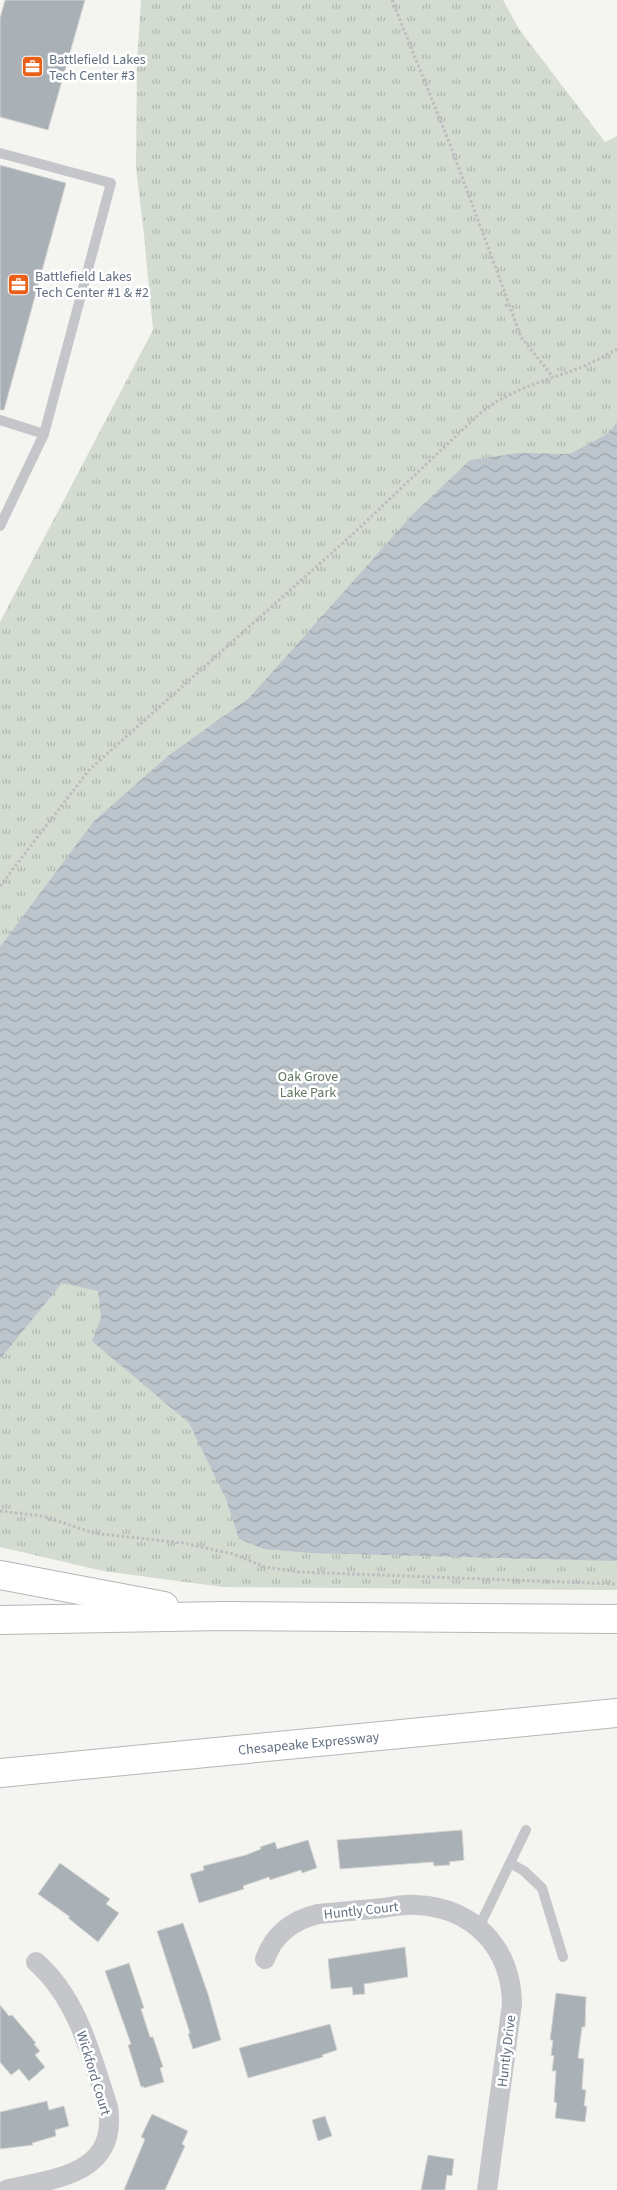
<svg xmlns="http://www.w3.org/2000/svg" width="617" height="2190" font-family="'Source Sans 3',sans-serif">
<defs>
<pattern id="park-tufts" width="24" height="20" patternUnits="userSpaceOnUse" patternTransform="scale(1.25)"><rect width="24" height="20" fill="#d4dbd1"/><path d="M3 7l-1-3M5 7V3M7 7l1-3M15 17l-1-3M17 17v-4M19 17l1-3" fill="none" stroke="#afb6af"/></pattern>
<pattern id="water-waves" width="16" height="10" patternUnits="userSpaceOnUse" patternTransform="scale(1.25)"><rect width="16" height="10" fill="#bcc5cc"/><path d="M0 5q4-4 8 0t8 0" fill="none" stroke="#9ca4ab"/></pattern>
</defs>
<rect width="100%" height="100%" fill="#f4f4f0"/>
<path fill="url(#park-tufts)" d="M141,0H503L519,29L605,142L617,136V1590L223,1587L103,1571L0,1547V622L153,330L144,235L136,168L137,62Z"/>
<path fill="url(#water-waves)" d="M617,422V1561L311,1553L264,1549L239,1539L226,1499L189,1423L92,1341L101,1318L98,1291L62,1283L0,1359V947L94,821L168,756L249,698L412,515L470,460L519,453L570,454L609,433Z"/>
<path fill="#a9b0b6" stroke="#d5d5d3" d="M5,0H85L48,130L0,117V18Z
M0,165L66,183L4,410H0Z
M462,1830L464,1860L449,1862L450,1865L434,1866L433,1862L340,1869L337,1840Z
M308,1840L317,1868L302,1873L301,1870L270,1880L269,1877L243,1886L244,1889L199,1903L190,1874L204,1870L203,1866L246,1855L261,1849L260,1847L275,1842L277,1849Z
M60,1863L110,1899L106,1904L119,1913L98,1942L68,1918L70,1917L38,1894Z
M183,1923L208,1994L221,2040L193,2049L188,2034L190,2033L157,1931Z
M405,1947L408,1977L364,1984L365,1994L353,1995L352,1987L331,1989L328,1959Z
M129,1963L144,2008L141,2009L150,2037H153L163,2067L160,2068L164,2082L144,2088L143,2086L141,2087L128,2045L131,2044L105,1971Z
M556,1993L586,1997L585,2027H582L578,2058L584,2059L582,2089L586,2090L584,2106H587L585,2122L555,2118L557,2103L554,2102L556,2071H552L554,2056L551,2055L553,2040H550Z
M0,2005L9,2016L12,2015L36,2043L34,2044L40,2051L35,2055L45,2067L29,2081L19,2069L11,2075L0,2062Z
M330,2024L337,2050L322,2055L323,2057L248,2078L239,2048Z
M47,2101L49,2110L64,2106L69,2126L55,2130L56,2136L32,2143L33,2145L0,2149V2112Z
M152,2114L188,2131L182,2144L185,2146L165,2190H124L145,2139L141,2137Z
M325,2116L332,2136L318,2141L312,2120Z
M428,2155L454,2159L452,2176L447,2175L445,2190H421Z"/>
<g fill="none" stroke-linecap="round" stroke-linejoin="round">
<defs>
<g id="motorway">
<path d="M0,1575L164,1606"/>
<path d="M0,1620L222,1616L617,1619"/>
<path id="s1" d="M0,1773L617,1713"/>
</g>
</defs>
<use href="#motorway" stroke="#b4b6ba" stroke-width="30"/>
<path stroke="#bbbdbf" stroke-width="3" stroke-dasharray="2.5 2.5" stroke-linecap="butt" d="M392,0L451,147L509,304
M505,306L509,304L521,337L553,377
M0,886L89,770L354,533L477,416C506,390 546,381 582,367C594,362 606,355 617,349
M0,1511L43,1516L93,1533L183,1543L233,1554L265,1567L300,1572L617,1584"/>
<path stroke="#c4c6ca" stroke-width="10" d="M0,153L111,183L44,434L0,420
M0,526L44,434
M510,1863L524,1871L542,1888L563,1957
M479,1927L526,1830"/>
<path stroke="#c4c6ca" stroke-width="20" d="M265,1959C274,1934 293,1920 318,1914C339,1912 361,1910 383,1908C394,1906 406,1904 417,1905C474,1908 511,1948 512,2004L487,2190
M6,2190C55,2178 118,2175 108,2107C91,2055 78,1999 36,1962"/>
<use href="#motorway" stroke="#fff" stroke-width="28"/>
</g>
<defs>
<symbol id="office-square" viewBox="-11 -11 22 22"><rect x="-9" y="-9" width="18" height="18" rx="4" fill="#ea6019" stroke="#fff"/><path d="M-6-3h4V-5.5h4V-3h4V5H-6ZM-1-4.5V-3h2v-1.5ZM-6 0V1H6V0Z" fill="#fff"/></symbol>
</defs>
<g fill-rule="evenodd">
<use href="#office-square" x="20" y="54" width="25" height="25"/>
<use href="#office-square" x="6" y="272" width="25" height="25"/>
</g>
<g text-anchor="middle" stroke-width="5" stroke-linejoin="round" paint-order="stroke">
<g font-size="14" fill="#627082" stroke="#fff" text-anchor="start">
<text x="49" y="64">Battlefield Lakes<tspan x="49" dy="16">Tech Center #3</tspan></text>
<text x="35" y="281">Battlefield Lakes<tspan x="35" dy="16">Tech Center #1 &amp; #2</tspan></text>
</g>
<g font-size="14" fill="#637961" stroke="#fff">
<text x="308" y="1081">Oak Grove<tspan x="308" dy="16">Lake Park</tspan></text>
</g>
<g font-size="14" fill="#627082" stroke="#fff">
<text dy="5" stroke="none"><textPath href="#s1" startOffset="310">Chesapeake Expressway</textPath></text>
<text transform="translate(361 1910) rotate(-6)" y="5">Huntly Court</text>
<text transform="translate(506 2051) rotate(-83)" y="5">Huntly Drive</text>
<text transform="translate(94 2073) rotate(73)" y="5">Wickford Court</text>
</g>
</g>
</svg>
